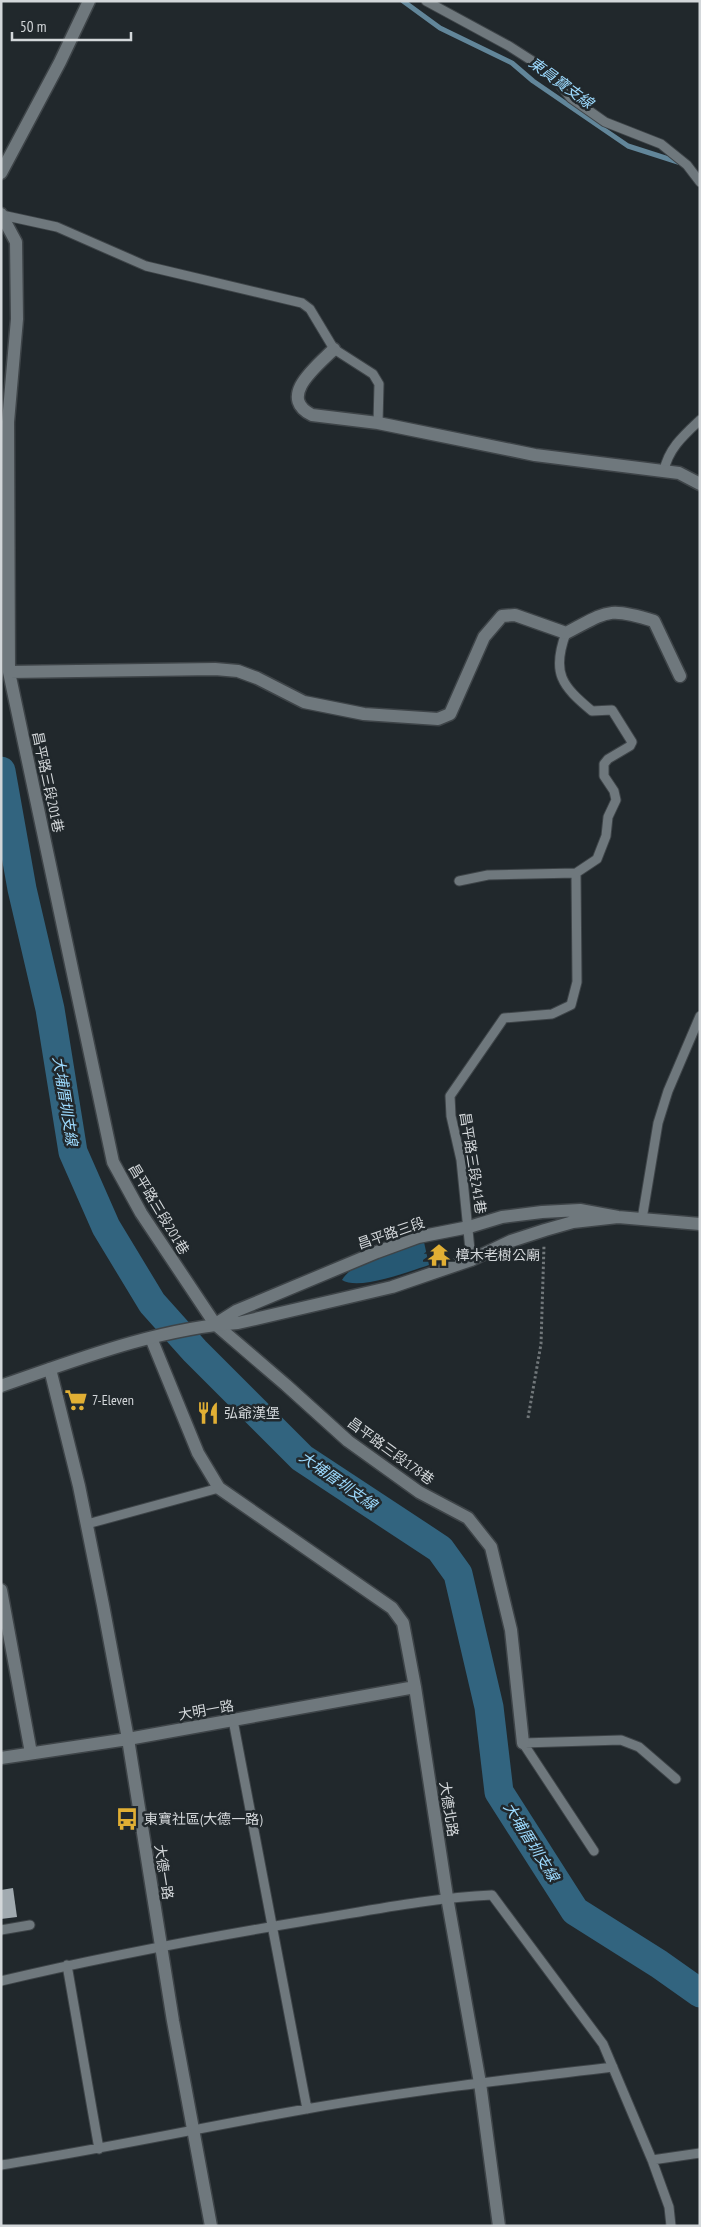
<svg xmlns="http://www.w3.org/2000/svg" width="701" height="2227" font-family="'PT Sans Narrow','Noto Sans TC',sans-serif">
<rect width="100%" height="100%" fill="#21282c"/>
<path fill="#265873" d="M424,1242L429,1265C410,1271 359,1291 342,1280C354,1260 401,1247 424,1242Z"/>
<g fill="none" stroke-linecap="round" stroke-linejoin="round">
<path stroke="#62869a" stroke-width="5" d="M403,1L440,28L512,63L533,81L628,146L681,163"/>
<path stroke="#32647f" stroke-width="29" d="M1,771L22,889L50,1009L73,1152L106,1227L152,1303L195,1351L302,1458L440,1549L458,1574L489,1707L499,1792L575,1911L659,1964L700,1993"/>
</g>
<path fill="#a1aab0" d="M13,1888L17,1917L1,1919V1890Z"/>
<g fill="none" stroke-linecap="round" stroke-linejoin="round">
<defs>
<path id="lane" d="M426,1L509,46L548,71L571,98L605,122L661,144L687,165L700,182
M2,215L57,227L146,266L302,303L310,309L334,349L373,374L379,384L378,423
M664,471C668,449 684,435 700,420
M459,881L488,875L576,873L597,859L606,836L608,817L616,800L614,791L604,776V764L608,759L630,746L632,742L612,710L592,711C562,686 551,673 566,633
M642,1219L658,1123L668,1091L700,1016
M471,1260L461,1160L451,1116L450,1096L504,1018L552,1014L571,1005L577,982L576,873
M87,1524L219,1488
M233,1720L307,2109
M594,1851L523,1743L621,1740L639,1747L676,1779
M1,1930L30,1925
M67,1965L99,2149
M1,1981C102,1957 203,1938 305,1921C367,1911 429,1898 492,1895L603,2044L652,2160L669,2207L671,2226
M652,2160L700,2153
M1,2165C103,2149 204,2127 306,2109C408,2091 511,2079 613,2067"/>
<path id="street" d="M1,173L60,62L89,1
M1,214L16,242L17,319L8,422L9,672L113,1162L141,1213L215,1324L286,1385L348,1441L419,1492L468,1518L491,1547L511,1630L523,1743
M334,349C318,365 276,397 312,415L378,423L535,455L679,473L700,484
M9,672L215,669L238,671L257,678L304,702L364,714L438,719L450,714L484,637L502,616L515,615L566,633C607,612 607,606 654,621L680,676
M151,1338L198,1453L219,1488L392,1608L403,1623L415,1687L447,1897L480,2083L499,2226
M50,1369L79,1486L103,1605L128,1739L173,2021L211,2226
M1,1590L31,1753
M1,1758L128,1739L415,1687"/>
<path id="secondary" d="M217,1323L236,1311L377,1252L418,1237L469,1227L502,1217L542,1212L580,1210L618,1217L700,1224
M1,1386C76,1360 159,1328 238,1323L392,1287L471,1260L511,1241L545,1230L573,1222L618,1217"/>
</defs>
<use href="#lane" stroke="#3e4448" stroke-width="11"/>
<use href="#street" stroke="#3e4448" stroke-width="15"/>
<use href="#secondary" stroke="#3e4448" stroke-width="15"/>
<path stroke="#71777a" stroke-width="3" stroke-dasharray="2.5 2.5" stroke-linecap="butt" d="M528,1418L541,1344L544,1245"/>
<use href="#lane" stroke="#6f787d" stroke-width="9"/>
<use href="#street" stroke="#6f787d" stroke-width="12"/>
<use href="#secondary" stroke="#6f787d" stroke-width="12"/>
</g>
<defs>
<symbol id="temple-bare" viewBox="-9 -9 18 18"><path d="M0-6L5-2H3V0L6.5 2.5H4V6H1.5V3h-3V6H-4V2.5H-6.5L-3 0V-2H-5Z" fill="#e1af34" stroke="#21282c" stroke-width="2.5" paint-order="stroke"/></symbol>
<symbol id="supermarket-bare" viewBox="-9 -9 18 18"><path d="M-6-5.5h2.5l.6 2H6L4.5 2H-2.5L-4.4-4H-6ZM-1.5 3.2a1.3 1.3 0 1 0 .1 0ZM3 3.2a1.3 1.3 0 1 0 .1 0Z" fill="#e1af34" stroke="#21282c" stroke-width="2.5" paint-order="stroke"/></symbol>
<symbol id="restaurant-bare" viewBox="-9 -9 18 18"><path d="M-5-6h1v4h1v-4h1v4h1v-4h1v5L-1.5 .5V6h-2V.5L-5-1ZM5-6V6H3V1.5H1.5Q1.5-4 5-6Z" fill="#e1af34" stroke="#21282c" stroke-width="2.5" paint-order="stroke"/></symbol>
<symbol id="bus-bare" viewBox="-9 -9 18 18"><path d="M-5-6H5V4H4V6H2V4H-2V6H-4V4H-5ZM-3.5-4V0h7V-4ZM-3.5 1.2v1.5H-2V1.2ZM2 1.2v1.5H3.5V1.2Z" fill="#e1af34" stroke="#21282c" stroke-width="2.5" paint-order="stroke"/></symbol>
</defs>
<g fill-rule="evenodd">
<use href="#temple-bare" x="423" y="1239" width="32" height="32"/>
<use href="#supermarket-bare" x="60" y="1384" width="32" height="32"/>
<use href="#restaurant-bare" x="192" y="1397" width="32" height="32"/>
<use href="#bus-bare" x="111" y="1803" width="32" height="32"/>
</g>
<g text-anchor="middle" stroke-width="5" stroke-linejoin="round" paint-order="stroke">
<g font-size="14" fill="#d3d7da" stroke="#21282c">
<text transform="translate(48 782) rotate(78)" y="5">昌平路三段201巷</text>
<text transform="translate(473 1163) rotate(81)" y="5">昌平路三段241巷</text>
<text transform="translate(159 1209) rotate(59)" y="5">昌平路三段201巷</text>
<text transform="translate(391 1233) rotate(-19)" y="5">昌平路三段</text>
<text transform="translate(391 1451) rotate(36)" y="5">昌平路三段178巷</text>
<text transform="translate(206 1710) rotate(-10)" y="5">大明一路</text>
<text transform="translate(449 1809) rotate(81)" y="5">大德北路</text>
<text transform="translate(164 1872) rotate(81)" y="5">大德一路</text>
</g>
<g font-size="14" fill="#d3d7da" stroke="#21282c" text-anchor="start">
<text x="456" y="1260">樟木老樹公廟</text>
<text x="92" y="1405">7-Eleven</text>
<text x="224" y="1418">弘爺漢堡</text>
<text x="144" y="1824">東寶社區(大德一路)</text>
</g>
<g font-size="15" font-style="italic" fill="#9cd9fd" stroke="#21282c">
<text transform="translate(561 83) rotate(36)" y="5">東員寶支線</text>
<text transform="translate(65 1101) rotate(81)" y="5">大埔厝圳支線</text>
<text transform="translate(338 1481) rotate(35)" y="5">大埔厝圳支線</text>
<text transform="translate(531 1842) rotate(58)" y="5">大埔厝圳支線</text>
</g>
</g>
<rect width="701" height="2227" fill="none" stroke="#d3d7da" stroke-width="5"/>
<path d="M12 32v8h119v-8" fill="none" stroke="#d3d7da" stroke-width="2.5"/>
<text x="20" y="32" font-size="15" fill="#d3d7da" stroke="#21282c" stroke-width="4" paint-order="stroke">50 m</text>
</svg>
